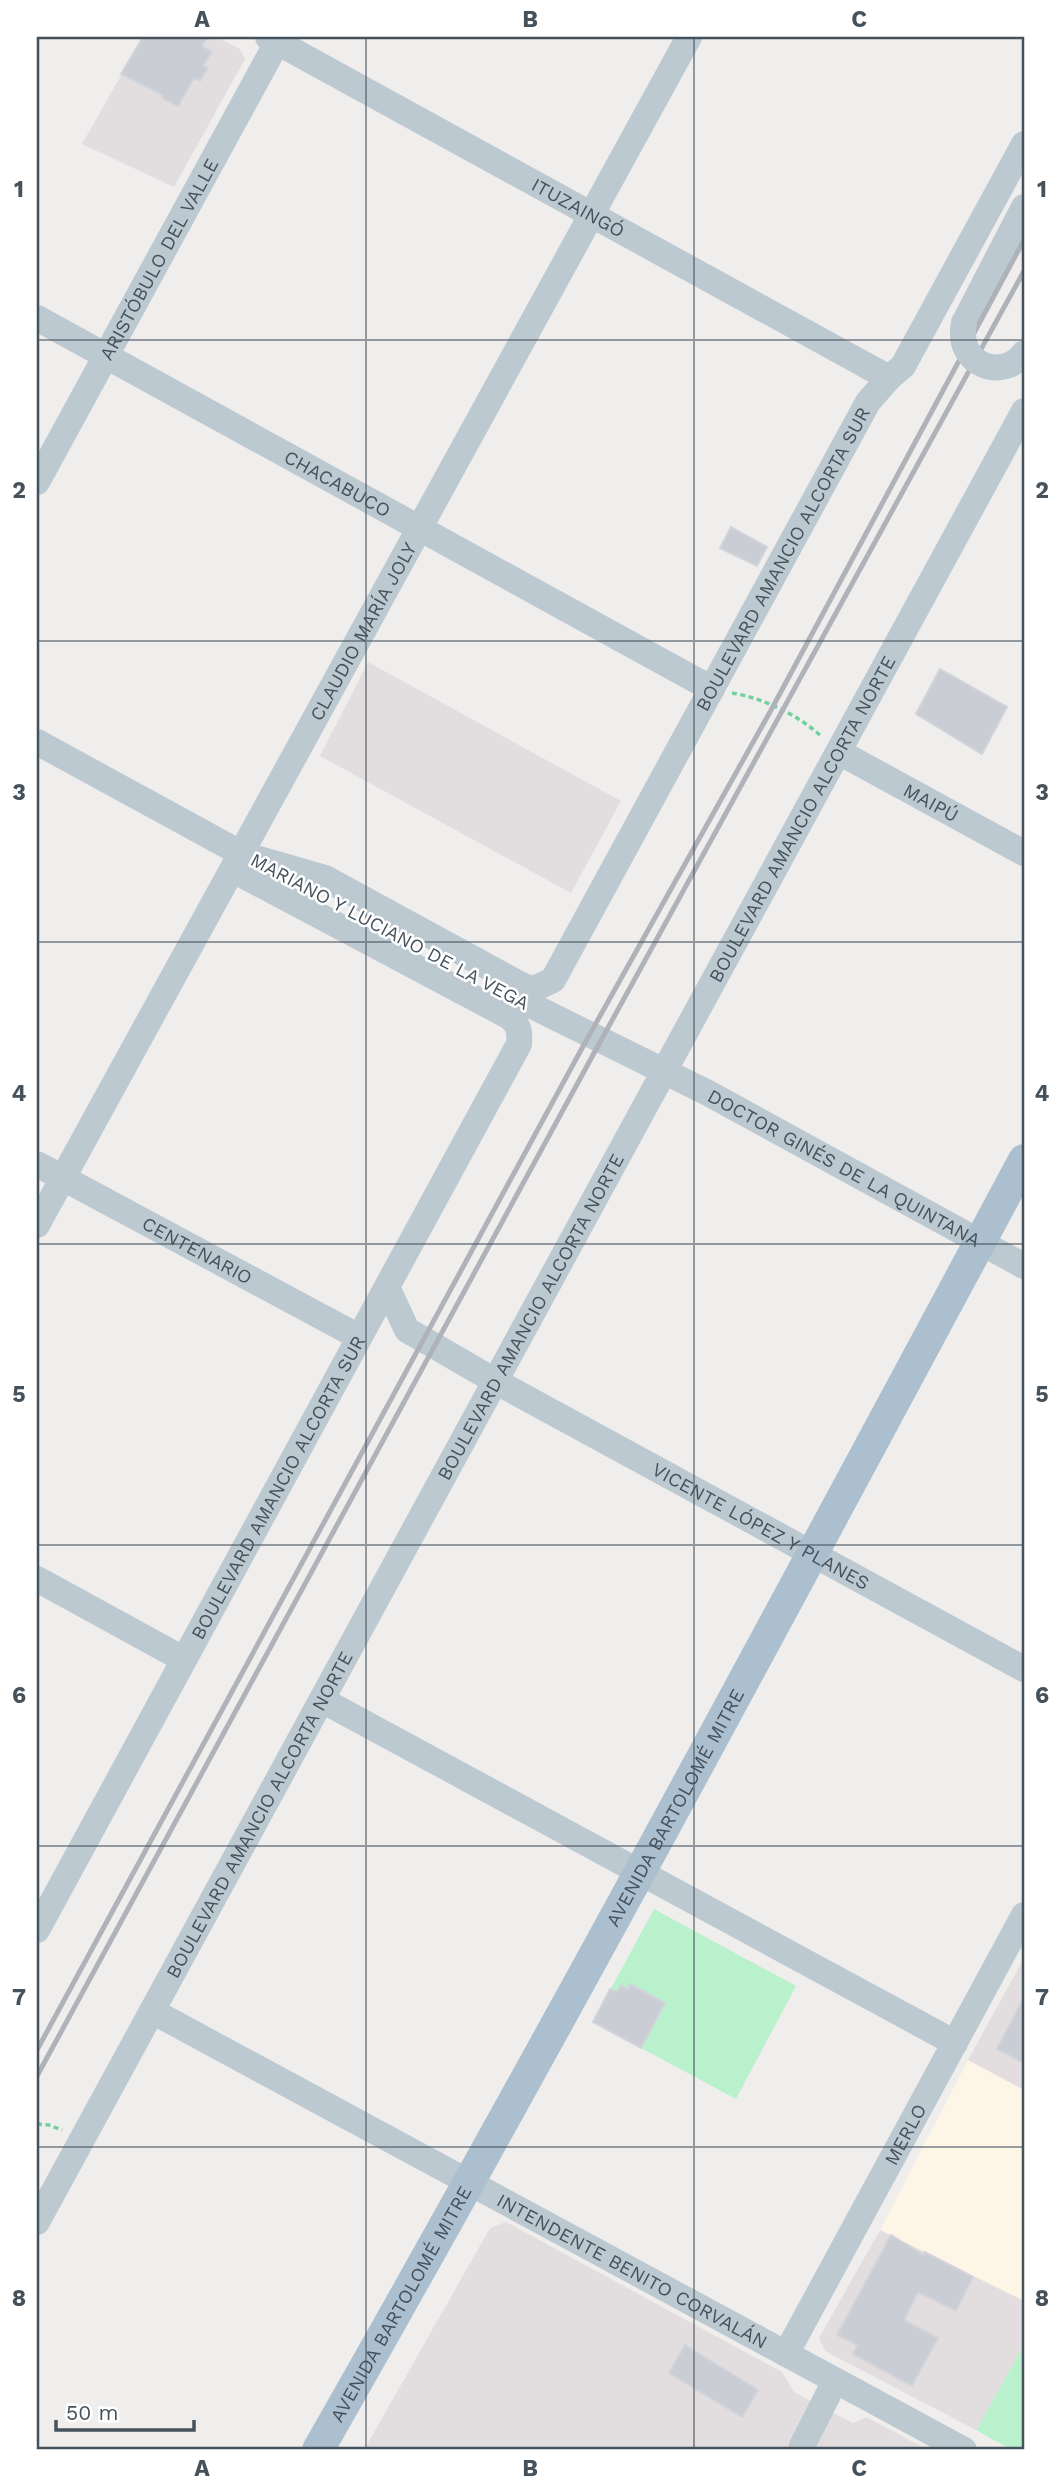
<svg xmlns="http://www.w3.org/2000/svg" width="1061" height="2487" font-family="'Work Sans',sans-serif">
<rect width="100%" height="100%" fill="#f0eded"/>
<path fill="#fdf5e5" d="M968,2060L1024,2090V2301L880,2230Z"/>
<path fill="#e2dee0" d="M143,37H217L240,49L245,59L174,187L82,144Z
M368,662L621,801L571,893L320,756Z
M1024,1958V2090L968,2060Z
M506,2222L782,2372L794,2392L853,2423L866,2417L928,2450H364L490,2228Z
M880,2230L1024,2301V2345L976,2430L825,2351L819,2338Z"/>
<path fill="#b9f1cc" d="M654,1909L796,1986L736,2099L593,2022Z
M1024,2345V2450H1012L976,2430Z"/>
<path fill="#cacdd3" stroke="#d1d4da" stroke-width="2" d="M143,37H208L202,46L212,52L203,66L208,68L200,81L194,78L178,106L162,98L163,95L121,74Z
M731,527L767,547L757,566L720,548Z
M940,669L1007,707L982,754L916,714Z
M630,1984L665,2003L641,2048L593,2022L610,1989L617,1992L621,1985L628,1989Z
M1024,1997V2063L997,2049Z
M891,2235L923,2255L925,2252L973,2277L956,2311L918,2292L904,2320L938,2338L912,2386L853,2354L858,2345L837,2335Z
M685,2345L758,2390L742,2417L669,2373Z"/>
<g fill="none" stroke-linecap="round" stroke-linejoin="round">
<path stroke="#6fd19c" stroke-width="3.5" stroke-dasharray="5 3.5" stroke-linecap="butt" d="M732,693C763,698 798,715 821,736
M37,2124L49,2125L62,2130"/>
<g stroke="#bdc9d1" stroke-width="26">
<path id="s1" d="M268,37L889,378"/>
<path id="s2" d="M37,318L712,689"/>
<path d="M964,323L1024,207"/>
<path id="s3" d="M37,482L280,37"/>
<path d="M37,742L257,862"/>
<path id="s4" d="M839,752L1024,853"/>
<path id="s5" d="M242,854L325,878L523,986L534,989L553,980L868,402L889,378L903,366L1024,144"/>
<path id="s6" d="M504,992L708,1093L1024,1266"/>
<path id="s7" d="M37,1164L359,1337"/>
<path id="s8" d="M37,1225L689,37"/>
<path id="s9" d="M387,1287L407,1330L495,1381L1024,1669"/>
<path d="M37,1579L183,1659"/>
<path d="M322,1700L955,2043"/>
<path id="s10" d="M37,1930L519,1044C520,1031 519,1024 508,1016L233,870"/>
<path id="s11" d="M152,2011L964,2450"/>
<path id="s12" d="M37,2222L1024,411"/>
<path id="s13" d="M786,2354L1024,1915"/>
<path d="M802,2446L835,2381"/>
</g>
<path stroke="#abbfce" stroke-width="32" id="s14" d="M318,2450C561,2024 792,1592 1024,1160"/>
<path stroke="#afb3b9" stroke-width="5" d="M37,2050L581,1050L770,712L1024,240
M37,2076L593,1055L1024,271"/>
<path stroke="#bdc9d1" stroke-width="26" d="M964,323C955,365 1003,382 1024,353"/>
</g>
<path fill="none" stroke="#45525c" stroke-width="2" stroke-opacity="0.55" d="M366,37V2450M694,37V2450M37,340H1024M37,641H1024M37,942H1024M37,1244H1024M37,1545H1024M37,1846H1024M37,2147H1024"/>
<g text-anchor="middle" stroke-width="5" stroke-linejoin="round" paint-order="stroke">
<g font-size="19" fill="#45525c" stroke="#fff">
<text dy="7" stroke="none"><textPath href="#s1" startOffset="354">ITUZAINGÓ</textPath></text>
<text dy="7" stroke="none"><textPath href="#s3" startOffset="254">ARISTÓBULO DEL VALLE</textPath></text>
<text dy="7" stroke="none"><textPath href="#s2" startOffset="343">CHACABUCO</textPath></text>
<text dy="7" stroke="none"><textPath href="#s5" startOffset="824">BOULEVARD AMANCIO ALCORTA SUR</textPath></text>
<text dy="7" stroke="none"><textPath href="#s8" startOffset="677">CLAUDIO MARÍA JOLY</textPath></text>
<text dy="7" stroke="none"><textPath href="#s4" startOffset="105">MAIPÚ</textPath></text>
<text dy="7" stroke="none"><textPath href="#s12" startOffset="1598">BOULEVARD AMANCIO ALCORTA NORTE</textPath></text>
<text transform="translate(390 931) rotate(28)" y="7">MARIANO Y LUCIANO DE LA VEGA</text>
<text dy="7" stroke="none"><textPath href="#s6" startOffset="383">DOCTOR GINÉS DE LA QUINTANA</textPath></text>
<text dy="7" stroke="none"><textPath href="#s7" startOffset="182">CENTENARIO</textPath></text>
<text dy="7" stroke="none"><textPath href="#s12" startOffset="1031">BOULEVARD AMANCIO ALCORTA NORTE</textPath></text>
<text dy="7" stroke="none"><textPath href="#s10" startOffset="504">BOULEVARD AMANCIO ALCORTA SUR</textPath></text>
<text dy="7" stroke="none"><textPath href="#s9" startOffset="452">VICENTE LÓPEZ Y PLANES</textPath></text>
<text dy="7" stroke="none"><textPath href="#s14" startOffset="735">AVENIDA BARTOLOMÉ MITRE</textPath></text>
<text dy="7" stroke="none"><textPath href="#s12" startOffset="464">BOULEVARD AMANCIO ALCORTA NORTE</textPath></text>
<text dy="7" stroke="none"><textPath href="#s13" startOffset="250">MERLO</textPath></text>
<text dy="7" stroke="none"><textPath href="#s11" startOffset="546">INTENDENTE BENITO CORVALÁN</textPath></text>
<text dy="7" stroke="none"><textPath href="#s14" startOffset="168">AVENIDA BARTOLOMÉ MITRE</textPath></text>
</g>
</g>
<rect width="1061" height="2487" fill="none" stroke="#ffffff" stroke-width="77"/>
<path d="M56 2420v10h138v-10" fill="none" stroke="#45525c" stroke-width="3.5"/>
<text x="66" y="2420" font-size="21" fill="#45525c" stroke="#ffffff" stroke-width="5" paint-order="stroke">50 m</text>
<rect x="38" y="38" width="985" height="2410" fill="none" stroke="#45525c" stroke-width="2.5"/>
<g font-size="23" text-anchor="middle" font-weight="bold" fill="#45525c">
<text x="202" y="27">A</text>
<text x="530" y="27">B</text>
<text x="859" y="27">C</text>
<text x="19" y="197">1</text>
<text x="1042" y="197">1</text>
<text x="19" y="498">2</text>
<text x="1042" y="498">2</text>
<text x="19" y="800">3</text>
<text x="1042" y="800">3</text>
<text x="19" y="1101">4</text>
<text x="1042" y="1101">4</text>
<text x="19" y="1402">5</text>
<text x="1042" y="1402">5</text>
<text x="19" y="1703">6</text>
<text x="1042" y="1703">6</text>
<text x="19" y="2005">7</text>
<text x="1042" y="2005">7</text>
<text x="19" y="2306">8</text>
<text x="1042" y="2306">8</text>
<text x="202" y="2476">A</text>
<text x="530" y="2476">B</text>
<text x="859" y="2476">C</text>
</g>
</svg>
